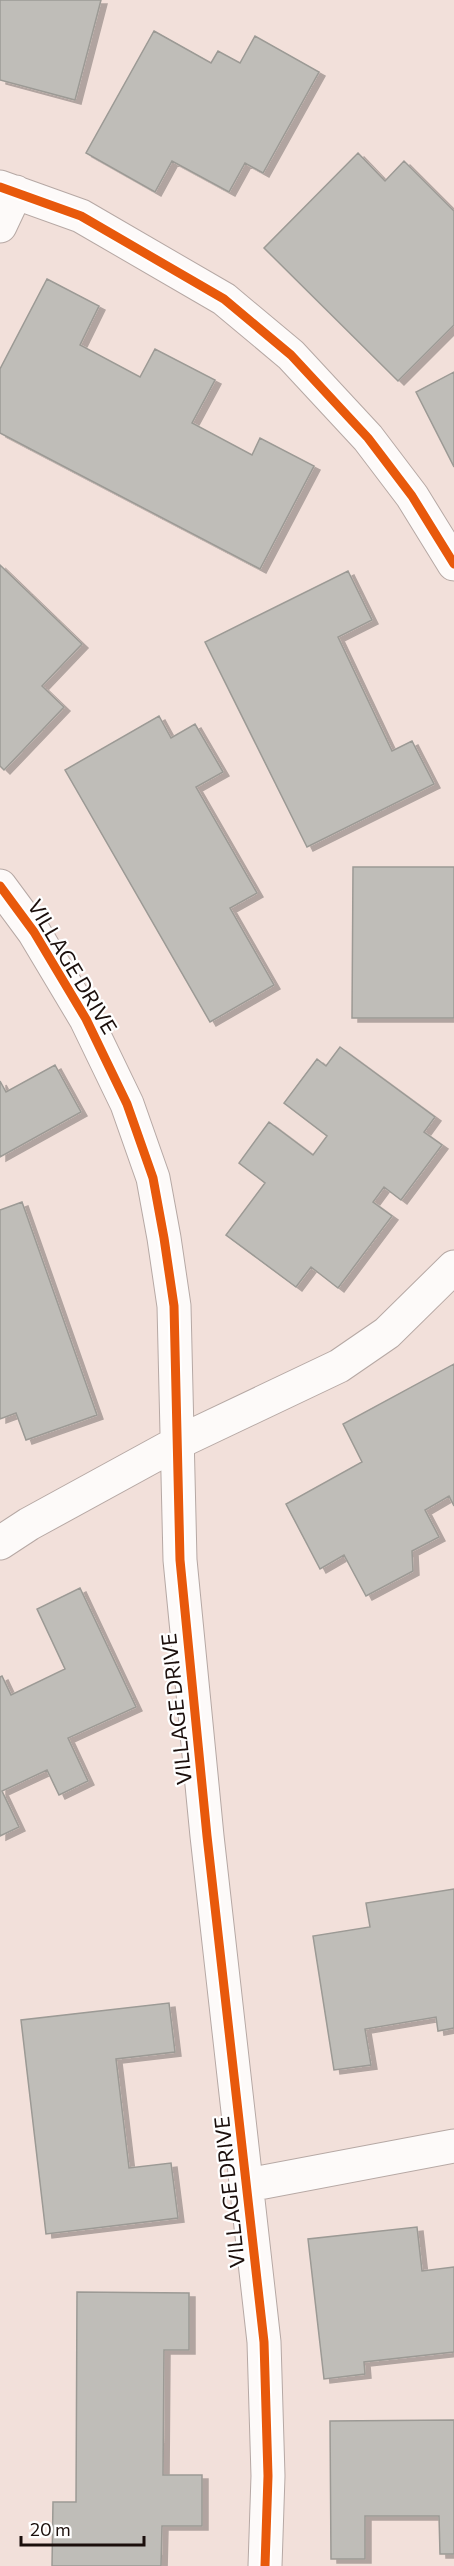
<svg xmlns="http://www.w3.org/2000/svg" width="454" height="2566" font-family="Commissioner,sans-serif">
<defs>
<filter id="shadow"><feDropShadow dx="6" dy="4" stdDeviation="0" flood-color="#0004"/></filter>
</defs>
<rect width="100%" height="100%" fill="#f2e0da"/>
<path fill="#bfbdb8" stroke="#9c9a95" stroke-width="1.5" filter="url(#shadow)" d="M0,0H101L75,100L0,80Z
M154,31L211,63L218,51L240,63L255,36L319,72L263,173L245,163L229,192L172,161L155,192L86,153Z
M358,153L385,181L404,161L454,211V325L398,381L264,248Z
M47,279L99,306L80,345L140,377L155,349L215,380L192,423L252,455L260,438L314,466L260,569L0,433V369Z
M454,372V467L416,392Z
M0,565L82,644L42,686L64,707L4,770L0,766Z
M348,571L372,620L338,637L392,751L412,741L434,784L307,847L205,642Z
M159,716L171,738L195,724L223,772L196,787L257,893L230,908L274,985L210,1022L65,770Z
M353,867H454V1018H352Z
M340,1047L435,1117L424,1132L442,1145L401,1200L384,1187L373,1202L392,1216L338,1288L311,1267L296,1287L226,1235L265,1183L239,1163L269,1122L313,1155L327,1136L284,1103L317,1059L326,1066Z
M55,1065L81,1112L0,1157V1081L6,1092Z
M22,1202L97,1415L26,1440L16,1413L0,1419V1210Z
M454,1364V1506L449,1496L425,1510L439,1537L412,1551L413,1571L366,1596L344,1555L320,1569L286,1504L362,1462L343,1424Z
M80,1588L136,1707L68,1738L88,1781L59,1795L47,1770L2,1791L19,1827L0,1836V1677L2,1676L11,1695L65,1669L37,1609Z
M454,1889V2028L438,2031L436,2017L365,2029L371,2065L334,2070L313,1936L370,1927L366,1903Z
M169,2003L175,2052L116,2059L129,2168L171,2163L178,2218L46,2234L21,2020Z
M417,2227L422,2271L454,2267V2352L364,2362L365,2374L324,2379L308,2239Z
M77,2292L189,2293V2350H164L163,2475H202V2526H162L161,2566H52L53,2502H76Z
M454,2420V2554H440L439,2516H365V2559H331L330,2421Z"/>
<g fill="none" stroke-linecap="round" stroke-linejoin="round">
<defs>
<path id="minor" d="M0,187L81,216L224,299L291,355L368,438L412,496L454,564
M0,226L16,192
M0,886L34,932L86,1019L127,1104L153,1178L164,1238L174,1306L180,1560L207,1836L264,2342L268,2476L265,2566
M0,1543L29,1524L179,1442L339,1366L387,1333L454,1267
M248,2185L454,2146"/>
</defs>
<use href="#minor" stroke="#b6a8a4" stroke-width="35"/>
<use href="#minor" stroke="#fdfaf9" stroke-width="33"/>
<defs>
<path id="cycleway" d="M0,187L81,216L224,299L291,355L368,438L412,496L454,564
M0,886L34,932L86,1019L127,1104L153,1178L164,1238L174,1306L180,1560L207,1836L264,2342L268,2476L265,2566"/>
</defs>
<use href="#cycleway" stroke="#fff" stroke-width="13"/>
<use href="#cycleway" stroke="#e8590c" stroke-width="9"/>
</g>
<g text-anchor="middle" stroke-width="4.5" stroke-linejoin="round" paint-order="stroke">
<g font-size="21" fill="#1b0f0c" stroke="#fff">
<text transform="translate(72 967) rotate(59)" y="7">VILLAGE DRIVE</text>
<text transform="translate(177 1709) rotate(-96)" y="7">VILLAGE DRIVE</text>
<text transform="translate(230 2192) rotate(-96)" y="7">VILLAGE DRIVE</text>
</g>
</g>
<path d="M21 2536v9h123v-9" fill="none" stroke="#1b0f0c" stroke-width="3"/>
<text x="30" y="2536" font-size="18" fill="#1b0f0c" stroke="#ffffff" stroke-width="4.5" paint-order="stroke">20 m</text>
</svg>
